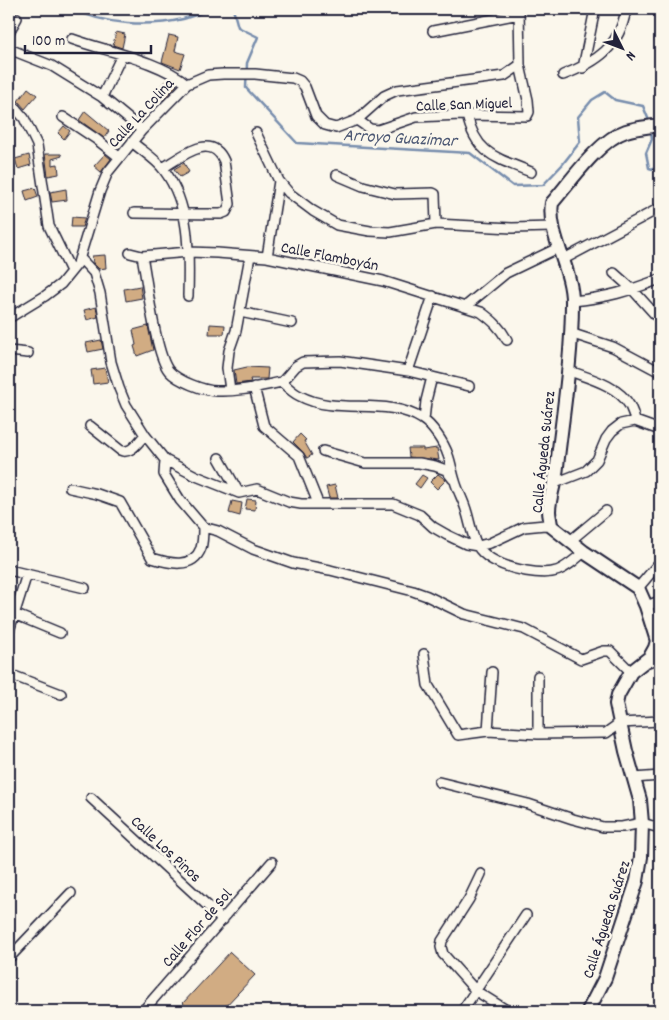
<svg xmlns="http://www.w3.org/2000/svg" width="669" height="1020" font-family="Dekko,sans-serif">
<rect width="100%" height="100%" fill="#fbf7ec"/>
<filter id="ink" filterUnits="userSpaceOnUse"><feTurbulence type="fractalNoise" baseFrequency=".02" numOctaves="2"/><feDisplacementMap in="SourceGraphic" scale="10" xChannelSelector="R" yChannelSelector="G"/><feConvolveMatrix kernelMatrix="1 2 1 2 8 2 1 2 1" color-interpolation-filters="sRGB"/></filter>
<g filter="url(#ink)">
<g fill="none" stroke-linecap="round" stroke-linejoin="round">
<path stroke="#778dad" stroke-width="2.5" d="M73,9C104,25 150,27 183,19C193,16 203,12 213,9
M233,9L238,27L258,37L247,63L246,88L297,143L470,153L513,186L543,185L562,165L580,142L578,117L592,100L605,92L615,100L643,106L650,123
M651,131L652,139L646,153L649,168L660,171"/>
</g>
<path fill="#d1ac83" stroke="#22223b" d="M116,32L125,34L122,48L113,45Z
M169,35L178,37L175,51L185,54L180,69L162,62Z
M167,79L177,85L163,100L155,92Z
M28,88L37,95L25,109L18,101Z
M85,111L109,131L104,138L79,120Z
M64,126L70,131L64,139L58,133Z
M45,154H61L62,156L52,159V165L58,164L59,174L48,176Z
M105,154L111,159L101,172L94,166Z
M29,155L31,165L18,169L15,159Z
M184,163L189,172L180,177L174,169Z
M35,188L38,197L27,201L24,191Z
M66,189L67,200L52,202L50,192Z
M72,217L85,218L82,227H71Z
M105,255L106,268L99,269L93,263L92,256Z
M140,286L142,298L126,301L124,289Z
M96,307L98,317L87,320L84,310Z
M210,324L225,325L224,334H209Z
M148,326L153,350L137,356L134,346L136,345L133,330Z
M101,340L103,349L88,352L86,343Z
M247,367L268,368L267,379H250L251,382L236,384L234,370Z
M105,368L108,382L93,384L91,370Z
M300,434L306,440L304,441L312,455L307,458L303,452L293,442Z
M408,448H423V450L437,448L439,460L409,457Z
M438,474L446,480L437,489L430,482Z
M422,475L427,478L420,488L415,484Z
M335,485L338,498H329L326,487Z
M247,499L256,500L255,510L245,509Z
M232,501L242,503L240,516L229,513Z
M230,952L255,975L221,1011H191L183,1003Z"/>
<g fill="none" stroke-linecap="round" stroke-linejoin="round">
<defs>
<path id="street" d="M660,18V39
M433,31L519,14
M9,32L17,18
M72,39C108,52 158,60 187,84
M9,49L52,66L102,97L142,130
M583,68L595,9
M563,75C597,62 620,47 626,9
M102,97L122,55
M9,101L24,118L37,145L49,226L71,271
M467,115C476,155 497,158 531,172
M63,117L96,139L119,157
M357,120L370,129L378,130L416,117L461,115L527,116L529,112L528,100L520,65L519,9
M256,133L279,181L289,193L313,211L337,225L370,231L390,232L436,224L512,228L553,227
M132,142C142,151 156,159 164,170C191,206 189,254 188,296
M337,175L363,186L395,194L433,193L435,194L436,224
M134,213L221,214L226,212L230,204L224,161C211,131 181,157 163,168
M130,253L142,256L189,252L217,253L267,257L383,281L481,312C492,320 500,327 507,340
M142,256C147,280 155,354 169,371C178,381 204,391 217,391C239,392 261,386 282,382L296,366L303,362L340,361L408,371L433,296
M267,257L279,181
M80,258L94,273L100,293L111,362L119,388L126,405L145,435L165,460L196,476L239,493L257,489L289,502L301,504H393L420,515L433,527L447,535L466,544L478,546L490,543L524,527L545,525L551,526
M564,259L660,208
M614,273L632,289L660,320
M572,301C606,298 629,291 660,279
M466,306L506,273L560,247
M240,312L292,323
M9,318L45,296L61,284L78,263L100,191L108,172L142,130L187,84L208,75L223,74H255L293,78L300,81L305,87L316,116L325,125L336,128L357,120L384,96L397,90L504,76L520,65
M570,333L613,347L660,372
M9,351L28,353
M567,370C588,378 618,385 630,406C632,410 634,416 635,421
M408,371L469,386
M282,382C287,387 293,393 300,396C337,416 386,396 422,419C432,425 444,443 448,455C451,463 452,472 455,481C458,492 464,501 467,513C470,523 472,536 477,545C486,561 510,568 526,571C556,576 562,571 584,552
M254,387L264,426L299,456L318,503
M230,390L227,368L229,351L236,331L250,256
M424,420L426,401L432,377
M90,426L120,450C131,455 138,442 145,435
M323,451L365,463H419L435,466L446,470L453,479
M219,458L239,493
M165,460L164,474L180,500L203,527L218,531L253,549L293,563L330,570L413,591L427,596L464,614L524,629L581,659L604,651H610L631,672
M555,483L586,471L597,460L606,439L612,431L621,424L635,421L660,430
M70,488L97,494L120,502L152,558C168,563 193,570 201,548C203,542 203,534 203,527
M570,541L606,511
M9,570L85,588
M638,588L660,562
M646,606L660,601
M14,614L60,633
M9,631L27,574
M424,654L428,685L458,735L488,731L538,734L606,733L620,723L660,721
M645,663L660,658
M9,674L61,694
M488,731L492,672
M538,734V676
M634,778L660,776
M439,782L528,804L573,819L603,827H622L642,823L660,828
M91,798L223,920
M481,874L469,899L442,941L441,947L443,954L476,991L508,1011
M9,958L71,893
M143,1011L272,862
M462,1011L526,915"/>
<path id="secondary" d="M588,1011L605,978L637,881L641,857L642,823L640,800L626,751L620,723L616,704L618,695L631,672L650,657L655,648L657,641L646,606L638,588L584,552L551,526C551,522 549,516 549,511C549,498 556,481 557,466C563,413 572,357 572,303C573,270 547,235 552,203C571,181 599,140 626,131C638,127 649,127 660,125"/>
</defs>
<use href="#street" stroke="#22223b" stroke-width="12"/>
<use href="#secondary" stroke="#22223b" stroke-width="16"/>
<use href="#street" stroke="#fbf7ec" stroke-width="9"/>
<use href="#secondary" stroke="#fbf7ec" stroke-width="12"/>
</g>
</g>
<g text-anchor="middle" stroke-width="5" stroke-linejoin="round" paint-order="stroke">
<g font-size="16" fill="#22223b" stroke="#fbf7ec">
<text transform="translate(464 103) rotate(-2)" y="6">Calle San Miguel</text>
<text transform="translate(140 112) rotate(-47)" y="6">Calle La Colina</text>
<text transform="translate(330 255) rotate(11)" y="6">Calle Flamboyán</text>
<text transform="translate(542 452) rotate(-84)" y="6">Calle Águeda Suárez</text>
<text transform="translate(167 848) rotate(43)" y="6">Calle Los Pinos</text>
<text transform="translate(605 919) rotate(-72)" y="6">Calle Águeda Suárez</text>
<text transform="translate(196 927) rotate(-49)" y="6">Calle Flor de Sol</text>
</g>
<g font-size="18" font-style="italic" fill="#4c5874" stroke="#fbf7ec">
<text transform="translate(400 137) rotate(3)" y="6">Arroyo Guazimar</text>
</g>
</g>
<rect width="669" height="1020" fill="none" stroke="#fbf7ec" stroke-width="30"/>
<rect x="15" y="15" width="639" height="990" fill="none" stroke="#22223b" stroke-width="2" filter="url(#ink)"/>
<g transform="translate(622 48) rotate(132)" stroke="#fbf7ec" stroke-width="4" paint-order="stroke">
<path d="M0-4L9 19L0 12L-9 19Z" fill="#22223b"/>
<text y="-8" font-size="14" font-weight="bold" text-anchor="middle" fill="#22223b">N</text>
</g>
<path d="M25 45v8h126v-8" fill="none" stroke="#22223b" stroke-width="2.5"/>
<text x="32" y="45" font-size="15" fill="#22223b" stroke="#fbf7ec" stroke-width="4" paint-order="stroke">100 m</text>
</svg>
